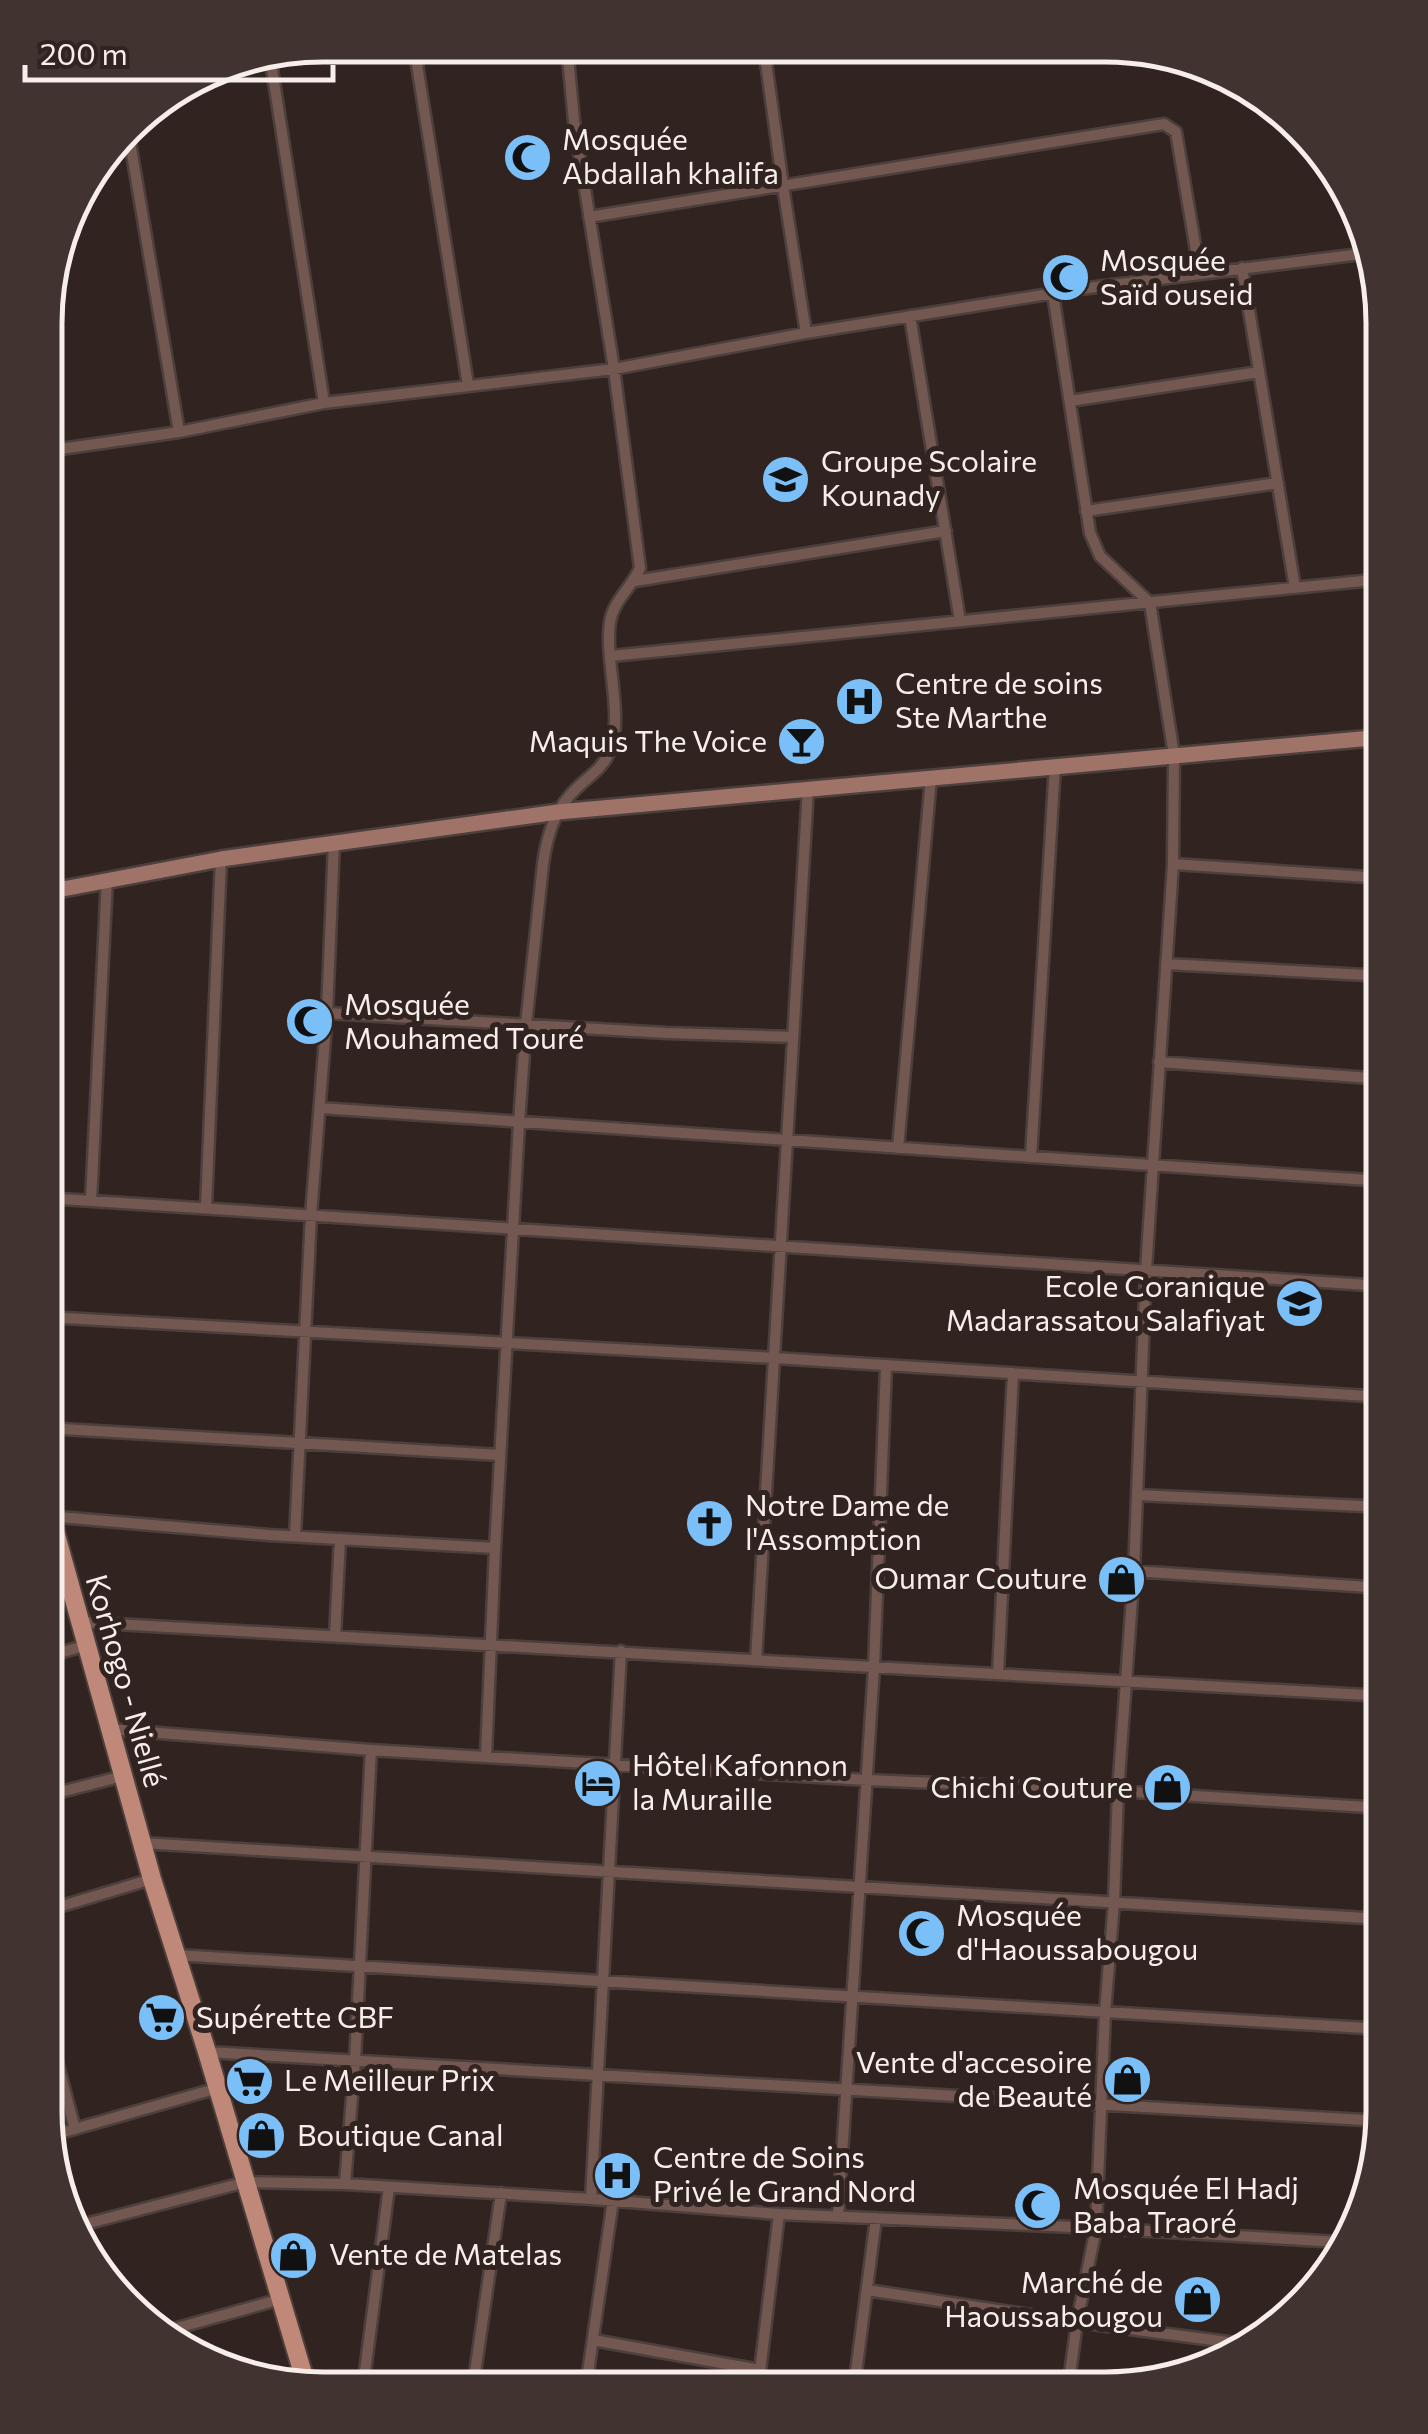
<svg xmlns="http://www.w3.org/2000/svg" width="1428" height="2434" font-family="Commissioner,sans-serif">
<rect width="100%" height="100%" fill="#302320"/>
<g fill="none" stroke-linecap="round" stroke-linejoin="round">
<path stroke="#91675c" stroke-width="2.5" d="M1140,50L1185,63"/>
<defs>
<path id="street" d="M414,46L468,385
M764,48L783,186L806,333
M270,56L324,403
M128,130L179,432
M589,217L1164,124L1176,132L1200,274
M1242,268L1295,588
M1053,294L1090,533L1100,556L1150,603L1174,755L1173,864L1146,1270L1134,1571L1118,1791L1114,1902L1105,2012L1096,2228L1077,2322L1068,2389
M910,316L960,621
M1070,401L1259,372
M47,451L179,432L324,403L614,369L806,333L1080,289L1369,253
M1086,511L1278,483
M635,581L946,531
M611,656L1383,579
M1173,864L1383,878
M1166,964L1383,976
M327,1013L667,1033L793,1037
M1159,1062L1383,1079
M320,1108L1383,1181
M898,1148L931,778
M1031,1157L1055,765
M46,1198L1383,1286
M91,1201L107,879
M206,1207L221,859
M46,1317L775,1358L1383,1397
M46,1428L500,1455
M1138,1495L1383,1507
M47,1516L269,1535L495,1548
M295,1536L311,1215L327,1013L334,842
M1134,1571L1383,1588
M80,1622L1383,1696
M335,1636L340,1539
M46,1657L87,1645
M756,1660L808,789
M998,1674L1013,1373
M110,1729L371,1750L867,1780L1118,1791L1382,1808
M486,1756L495,1548L519,1123L526,1025L543,864C547,835 555,808 577,788C589,776 602,769 609,753C625,719 604,659 610,622C613,601 632,587 640,568L614,369L574,121L567,47
M45,1796L123,1776
M142,1843L1382,1919
M45,1911L152,1879
M176,1955L1382,2029
M45,2016L75,2129
M207,2052L1382,2121
M50,2136L218,2088
M345,2184L355,2060L371,1750
M591,2199L621,1651
M838,2216L874,1667L886,1367
M74,2227L246,2182L345,2184L591,2199L779,2214L1096,2228L1340,2242
M867,2290L1077,2322L1243,2344
M159,2333L281,2299
M593,2340L760,2370
M363,2387L389,2187
M473,2387L501,2193
M586,2387L613,2200
M758,2388L779,2214
M854,2388L876,2218"/>
<path id="secondary" d="M47,892L221,859L558,812L1383,737"/>
<path id="primary" d="M46,1499L152,1879L207,2052L307,2387"/>
</defs>
<use href="#street" stroke="#4c3f3c" stroke-width="15"/>
<use href="#secondary" stroke="#4c3f3c" stroke-width="20"/>
<use href="#primary" stroke="#4c3f3c" stroke-width="22"/>
<use href="#street" stroke="#735851" stroke-width="10"/>
<use href="#secondary" stroke="#9f7368" stroke-width="15"/>
<use href="#primary" stroke="#c08879" stroke-width="18"/>
</g>
<defs>
<symbol id="mosque-disc" viewBox="-11 -11 22 22"><circle r="9.5" fill="#7abff8" stroke="#302320"/><path d="M3.5-4.9A6 6 0 1 0 3.5 4.9A5 5 0 1 1 3.5-4.9Z" fill="#111"/></symbol>
<symbol id="school-disc" viewBox="-11 -11 22 22"><circle r="9.5" fill="#7abff8" stroke="#302320"/><path d="M0-5L7-2L0 1L-7-2ZM-4 1L0 2.5L4 1V4Q0 6-4 4Z" fill="#111"/></symbol>
<symbol id="hospital-disc" viewBox="-11 -11 22 22"><circle r="9.5" fill="#7abff8" stroke="#302320"/><path d="M-5-5h3v3.5h4V-5h3V5h-3V1.5h-4V5h-3Z" fill="#111"/></symbol>
<symbol id="bar-disc" viewBox="-11 -11 22 22"><circle r="9.5" fill="#7abff8" stroke="#302320"/><path d="M-6-5H6L.8 .8V4.5H3.5V6h-7V4.5H-.8V.8Z" fill="#111"/></symbol>
<symbol id="church-disc" viewBox="-11 -11 22 22"><circle r="9.5" fill="#7abff8" stroke="#302320"/><path d="M-1.2-6h2.4v3.5h3.3v2.4h-3.3V6h-2.4V-.1h-3.3v-2.4h3.3Z" fill="#111"/></symbol>
<symbol id="shop-disc" viewBox="-11 -11 22 22"><circle r="9.5" fill="#7abff8" stroke="#302320"/><path d="M-5-2.5h2.3a2.7 3.5 0 0 1 5.4 0H5L5.5 6h-11ZM-1.5-2.5h3a1.5 2.3 0 0 0-3 0Z" fill="#111"/></symbol>
<symbol id="hotel-disc" viewBox="-11 -11 22 22"><circle r="9.5" fill="#7abff8" stroke="#302320"/><path d="M-6-4.5h1.5V1H6V5H4.5V3h-9V5H-6ZM-4 0a1.8 1.8 0 1 1 3.6 0ZM.5 0V-2.5h3Q6-2.5 6 0Z" fill="#111"/></symbol>
<symbol id="supermarket-disc" viewBox="-11 -11 22 22"><circle r="9.5" fill="#7abff8" stroke="#302320"/><path d="M-6-5.5h2.5l.6 2H6L4.5 2H-2.5L-4.4-4H-6ZM-1.5 3.2a1.3 1.3 0 1 0 .1 0ZM3 3.2a1.3 1.3 0 1 0 .1 0Z" fill="#111"/></symbol>
</defs>
<g fill-rule="evenodd">
<use href="#mosque-disc" x="500" y="130" width="55" height="55"/>
<use href="#mosque-disc" x="1038" y="250" width="55" height="55"/>
<use href="#school-disc" x="758" y="452" width="55" height="55"/>
<use href="#hospital-disc" x="832" y="674" width="55" height="55"/>
<use href="#bar-disc" x="774" y="714" width="55" height="55"/>
<use href="#mosque-disc" x="282" y="994" width="55" height="55"/>
<use href="#school-disc" x="1272" y="1276" width="55" height="55"/>
<use href="#church-disc" x="682" y="1496" width="55" height="55"/>
<use href="#shop-disc" x="1094" y="1552" width="55" height="55"/>
<use href="#hotel-disc" x="570" y="1756" width="55" height="55"/>
<use href="#shop-disc" x="1140" y="1760" width="55" height="55"/>
<use href="#mosque-disc" x="894" y="1906" width="55" height="55"/>
<use href="#supermarket-disc" x="134" y="1990" width="55" height="55"/>
<use href="#shop-disc" x="1100" y="2052" width="55" height="55"/>
<use href="#supermarket-disc" x="222" y="2054" width="55" height="55"/>
<use href="#shop-disc" x="234" y="2108" width="55" height="55"/>
<use href="#hospital-disc" x="590" y="2148" width="55" height="55"/>
<use href="#mosque-disc" x="1010" y="2178" width="55" height="55"/>
<use href="#shop-disc" x="266" y="2228" width="55" height="55"/>
<use href="#shop-disc" x="1170" y="2272" width="55" height="55"/>
</g>
<g text-anchor="middle" stroke-width="10" stroke-linejoin="round" paint-order="stroke">
<g font-size="30" fill="#f7eeeb" stroke="#302320" text-anchor="start">
<text x="562" y="150">Mosquée<tspan x="562" dy="34">Abdallah khalifa</tspan></text>
<text x="1100" y="271">Mosquée<tspan x="1100" dy="34">Saïd ouseid</tspan></text>
<text x="821" y="472">Groupe Scolaire<tspan x="821" dy="34">Kounady</tspan></text>
<text x="895" y="694">Centre de soins<tspan x="895" dy="34">Ste Marthe</tspan></text>
<text x="767" y="752" text-anchor="end">Maquis The Voice</text>
<text x="344" y="1015">Mosquée<tspan x="344" dy="34">Mouhamed Touré</tspan></text>
<text x="1265" y="1297" text-anchor="end">Ecole Coranique<tspan x="1265" dy="34">Madarassatou Salafiyat</tspan></text>
<text x="745" y="1516">Notre Dame de<tspan x="745" dy="34">l'Assomption</tspan></text>
<text x="1087" y="1589" text-anchor="end">Oumar Couture</text>
<text x="632" y="1776">Hôtel Kafonnon<tspan x="632" dy="34">la Muraille</tspan></text>
<text x="1133" y="1798" text-anchor="end">Chichi Couture</text>
<text x="956" y="1926">Mosquée<tspan x="956" dy="34">d'Haoussabougou</tspan></text>
<text x="196" y="2028">Supérette CBF</text>
<text x="1092" y="2073" text-anchor="end">Vente d'accesoire<tspan x="1092" dy="34">de Beauté</tspan></text>
<text x="284" y="2091">Le Meilleur Prix</text>
<text x="297" y="2146">Boutique Canal</text>
<text x="653" y="2168">Centre de Soins<tspan x="653" dy="34">Privé le Grand Nord</tspan></text>
<text x="1073" y="2199">Mosquée El Hadj<tspan x="1073" dy="34">Baba Traoré</tspan></text>
<text x="329" y="2265">Vente de Matelas</text>
<text x="1163" y="2293" text-anchor="end">Marché de<tspan x="1163" dy="34">Haoussabougou</tspan></text>
</g>
<g font-size="30" fill="#f7eeeb" stroke="#302320">
<text transform="translate(125 1681) rotate(74)" y="10">Korhogo - Niellé</text>
</g>
</g>
<path d="M0 0H1428V2434H0ZM323 62H1105A261 261 0 0 1 1366 323V2111A261 261 0 0 1 1105 2372H323A261 261 0 0 1 62 2111V323A261 261 0 0 1 323 62Z" fill="#403330" fill-rule="evenodd"/>
<path fill="none" stroke="#f7eeeb" stroke-width="5" d="M323 62H1105A261 261 0 0 1 1366 323V2111A261 261 0 0 1 1105 2372H323A261 261 0 0 1 62 2111V323A261 261 0 0 1 323 62Z"/>
<path d="M25 65v15h308v-15" fill="none" stroke="#f7eeeb" stroke-width="5"/>
<text x="40" y="65" font-size="30" fill="#f7eeeb" stroke="#302320" stroke-width="8" paint-order="stroke">200 m</text>
</svg>
